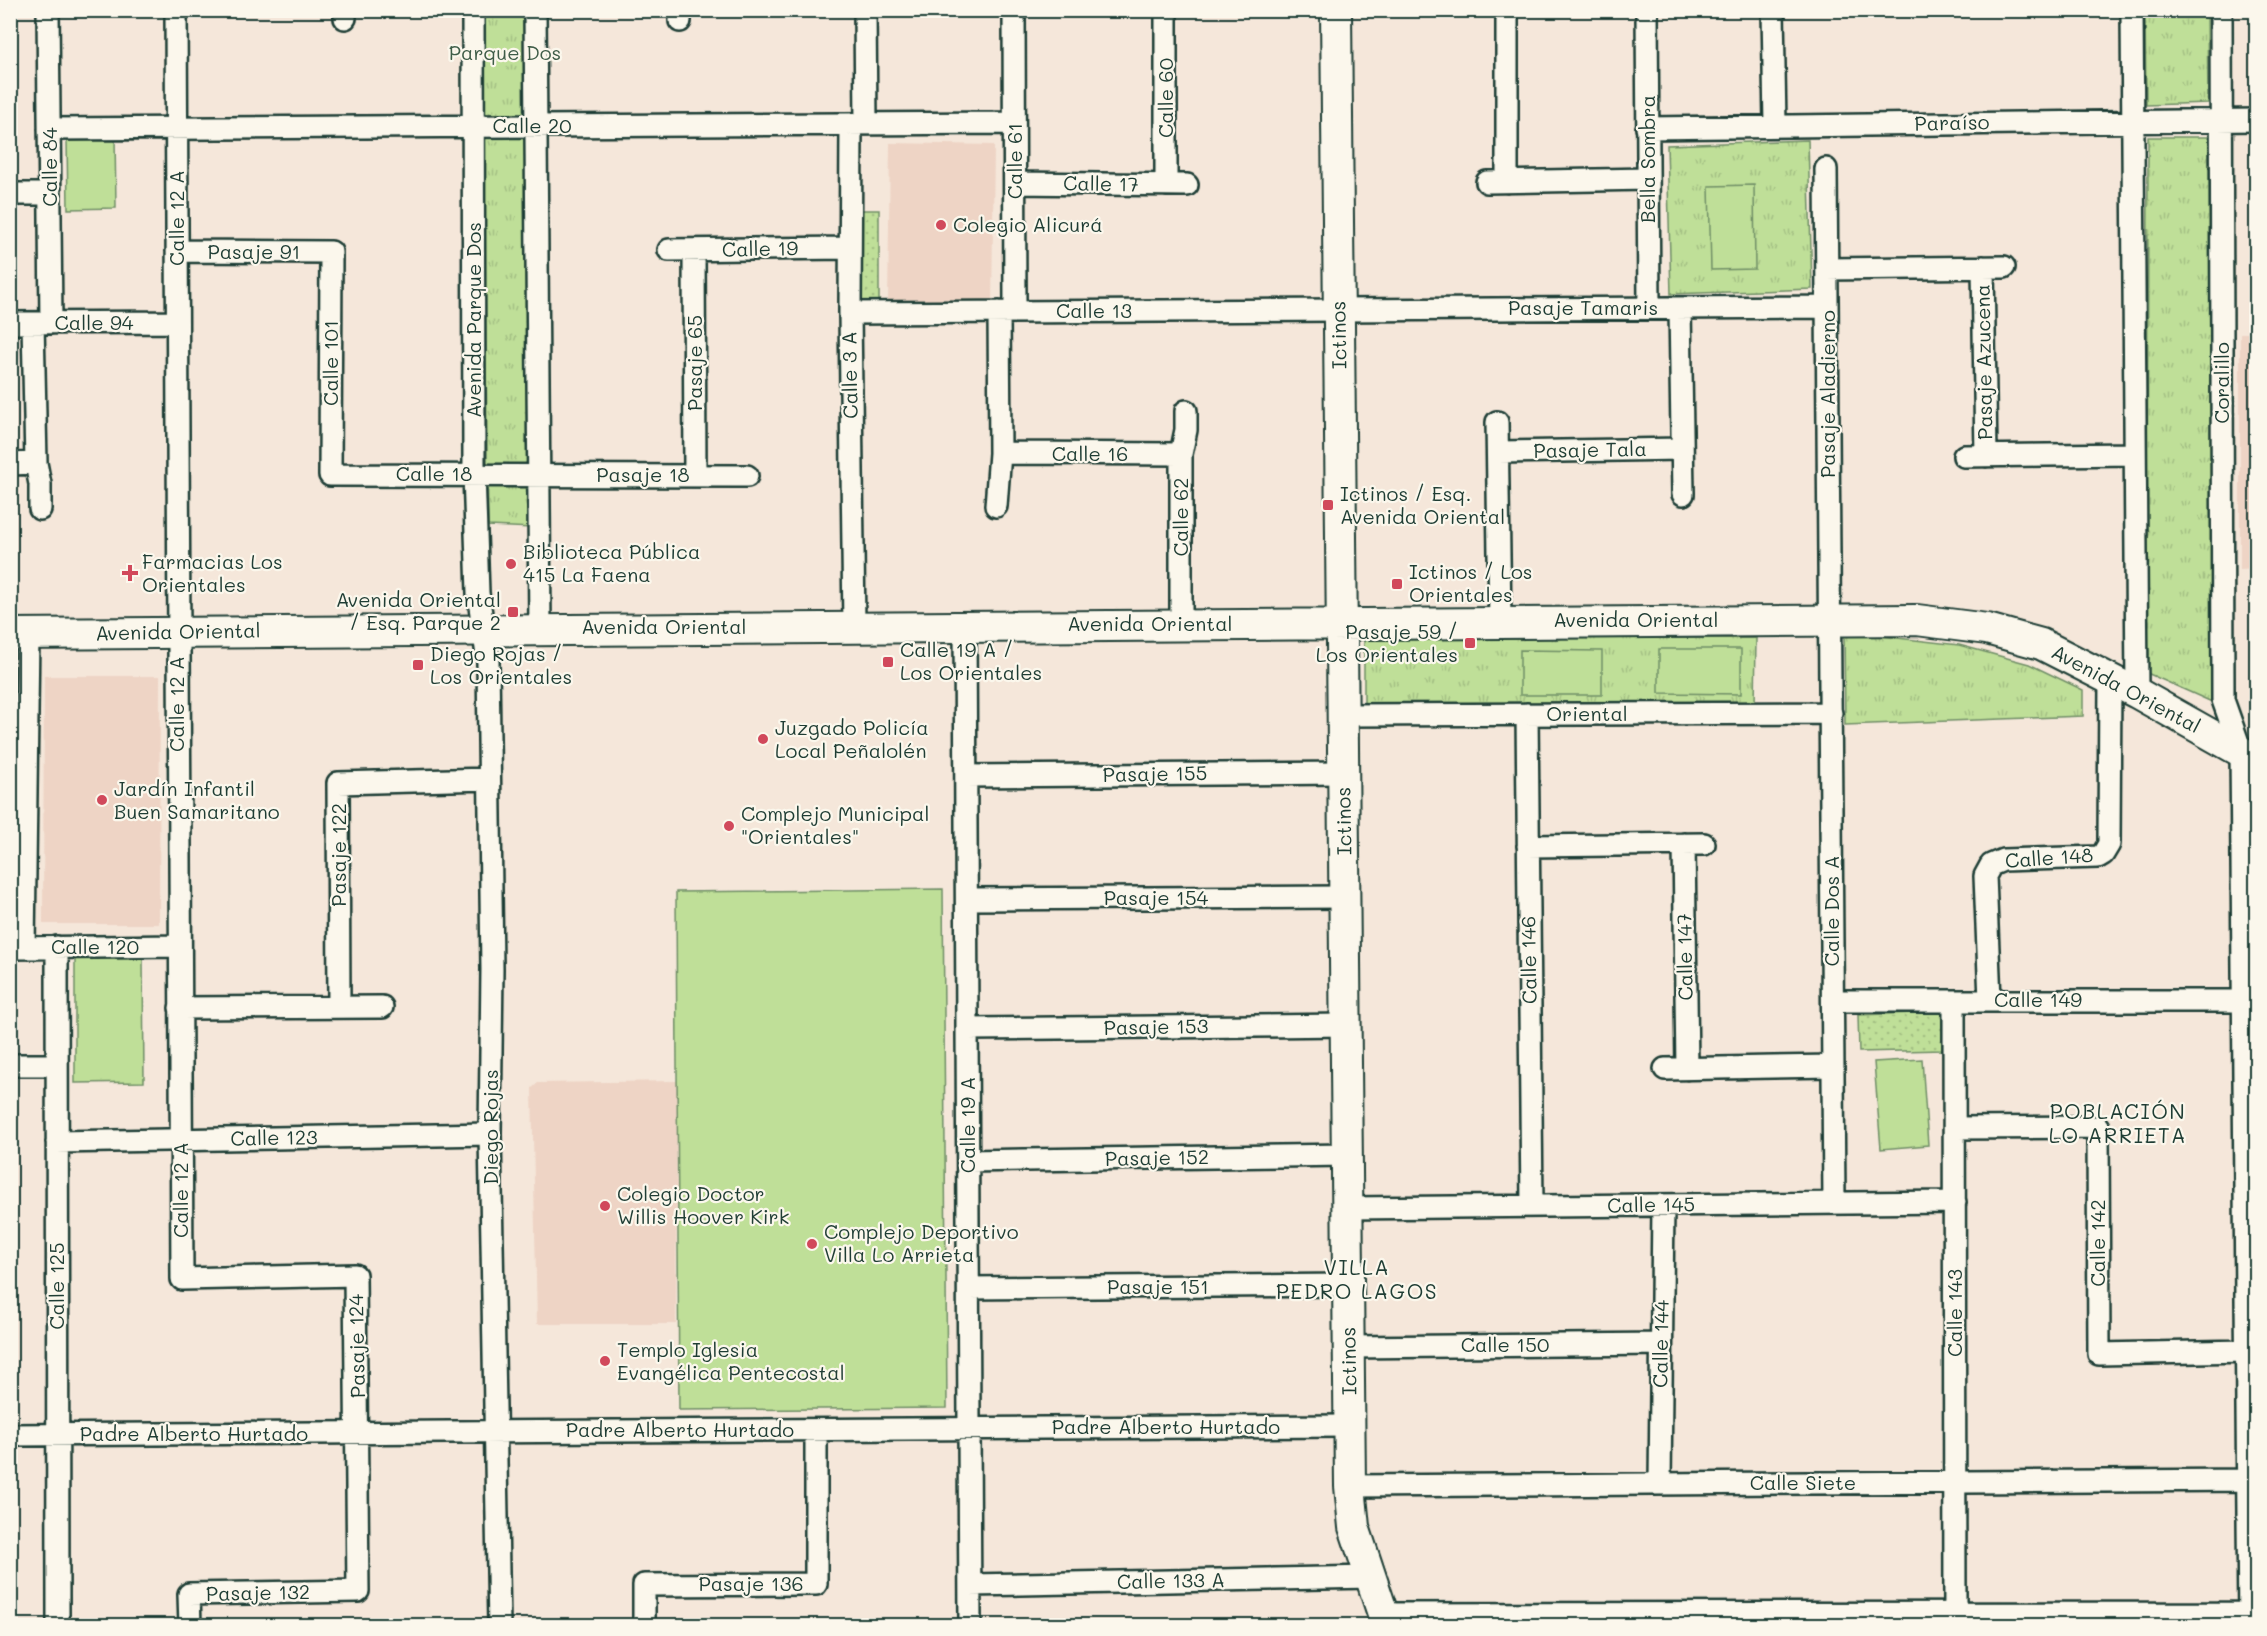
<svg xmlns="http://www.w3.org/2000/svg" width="2267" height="1636" font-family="Mali,sans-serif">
<defs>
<pattern id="grass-dots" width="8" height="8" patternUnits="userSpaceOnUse" patternTransform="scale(1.5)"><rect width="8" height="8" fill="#bfdf98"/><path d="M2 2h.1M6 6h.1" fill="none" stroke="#a4c084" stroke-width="1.8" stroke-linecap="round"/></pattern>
<pattern id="park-tufts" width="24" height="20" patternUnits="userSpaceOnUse" patternTransform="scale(1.5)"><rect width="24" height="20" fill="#bfdf98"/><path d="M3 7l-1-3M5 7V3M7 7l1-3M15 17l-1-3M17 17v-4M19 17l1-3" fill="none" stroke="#a4c084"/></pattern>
</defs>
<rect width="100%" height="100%" fill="#f5e7da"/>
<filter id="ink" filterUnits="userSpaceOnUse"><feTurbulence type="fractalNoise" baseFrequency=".0167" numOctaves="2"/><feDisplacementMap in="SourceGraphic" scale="12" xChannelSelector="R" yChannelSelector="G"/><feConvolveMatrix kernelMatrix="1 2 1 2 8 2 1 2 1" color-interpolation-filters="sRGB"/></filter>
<g filter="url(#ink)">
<path fill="#eed4c5" d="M890,143L994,145L992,308L888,306Z
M2240,333H2256V569L2240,570Z
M44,676H160L159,924H43Z
M677,1081L676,1324H537L532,1088L538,1083Z"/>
<path fill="url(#grass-dots)" stroke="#6f8e66" stroke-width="1.5" d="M856,210H879V305L856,304Z
M1942,1012L1943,1050L1859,1052L1858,1015Z"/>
<path fill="url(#park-tufts)" stroke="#6f8e66" stroke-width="1.5" d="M482,11H527L532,528L488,526Z
M2145,11H2207L2208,103L2146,105Z
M2148,137H2209L2212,702L2147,673Z
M1808,140L1812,289L1671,294L1667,145Z
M1844,632L1959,645L2029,664L2083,690V716L1845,725Z
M1756,638L1755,707L1364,708V639Z"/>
<path fill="#bfdf98" stroke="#6f8e66" stroke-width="1.5" d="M115,137L116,208L68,209L67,138Z
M1754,185L1755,269L1711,270L1709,186Z
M1659,649H1741V694L1659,693Z
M1520,650L1602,651V695H1520Z
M943,889L947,1408L679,1410L676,892Z
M75,958H143L144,1082L75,1083Z
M1922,1059L1928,1145L1881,1149L1874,1062Z"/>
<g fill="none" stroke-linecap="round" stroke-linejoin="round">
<defs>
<path id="street" d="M48,10L51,323
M176,10L182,1279L355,1275L358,1591L189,1594L190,1626
M473,10L474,473L478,593L488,662L492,969L490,1134L499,1626
M535,10L540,628
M680,10V21
M865,10L866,124
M1014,10L1015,312
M1647,10L1649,308
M1773,10L1775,125
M2132,10L2137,693
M2221,10L2223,700L2241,751L2249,1626
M345,18V10
M851,124L850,313L854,626
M1647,128L2256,120
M49,129L1014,123
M1826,169L1834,1203
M1487,182L1648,179
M1507,182V10
M1015,183L1187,185
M1166,185V10
M10,194H50
M669,250L850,248
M694,250L695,476
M177,251L331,252L330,475L747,476
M1983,267L1986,456
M1827,269L2004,267
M1680,308L1683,494
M850,313L1827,307
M10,323L177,322
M33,323L36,463L40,484V509
M1497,422L1500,621
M1498,452L1682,449
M1000,453L1181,454
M1964,456L2135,454
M10,464L36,463
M996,506L1000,453L999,312
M1181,623V454L1186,430V411
M965,625L970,1626
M1527,714L1532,1206
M1343,715L1831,713
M966,776L1343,773
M1684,844L1687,1069
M1528,846L1704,844
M967,899L1344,897
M57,947L58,1626
M12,948L179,946
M24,948L28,634
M1990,1000L1985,876L1991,865L2003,860L2098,857L2103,854L2109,844L2110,679
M1833,1001H2243
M1954,1001L1955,1626
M339,1007L338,783L489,779
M180,1008L382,1007
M967,1029L1346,1025
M10,1065H57
M1665,1069L1833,1066
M1955,1128L2098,1127L2099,1354L2246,1351
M57,1142L490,1134
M968,1161L1347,1155
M1347,1208L1955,1202
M969,1288L1348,1285
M1348,1347L1661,1344
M10,1435L1349,1426
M1660,1484L1663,1205
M1350,1486L2256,1480
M970,1585L1371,1577
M1383,1614L2256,1613
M644,1626V1585L816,1584V1430"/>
<path id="secondary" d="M1336,10L1350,1486L1354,1527L1387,1626
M10,634L1917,620L1987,629L2041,644L2137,693L2256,760"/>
</defs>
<use href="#street" stroke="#1f3d34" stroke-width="26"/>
<use href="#secondary" stroke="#1f3d34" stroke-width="34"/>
<use href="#street" stroke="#fbf7ec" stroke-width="21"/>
<use href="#secondary" stroke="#fbf7ec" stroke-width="30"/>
</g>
</g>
<g fill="#d1495b" stroke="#fbf7ec" stroke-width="2">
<circle cx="941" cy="225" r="6"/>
<rect x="1322" y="499" width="12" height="12" rx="3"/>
<circle cx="511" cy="564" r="6"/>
<path d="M127 564h6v6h6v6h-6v6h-6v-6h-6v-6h6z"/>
<rect x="1391" y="578" width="12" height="12" rx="3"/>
<rect x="507" y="606" width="12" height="12" rx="3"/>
<rect x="1464" y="637" width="12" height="12" rx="3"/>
<rect x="882" y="656" width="12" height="12" rx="3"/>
<rect x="412" y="659" width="12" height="12" rx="3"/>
<circle cx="763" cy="739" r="6"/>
<circle cx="102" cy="800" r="6"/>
<circle cx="729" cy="826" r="6"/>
<circle cx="605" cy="1206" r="6"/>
<circle cx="812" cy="1244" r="6"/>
<circle cx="605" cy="1361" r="6"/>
</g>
<g text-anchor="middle" stroke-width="4.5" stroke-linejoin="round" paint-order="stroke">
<g font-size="20" fill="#3f5d48" stroke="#fbf7ec">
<text x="505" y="60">Parque Dos</text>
</g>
<g font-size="20" fill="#1f3d34" stroke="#fbf7ec">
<text transform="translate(1166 98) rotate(-90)" y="7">Calle 60</text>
<text transform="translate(1952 123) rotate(-1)" y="7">Paraíso</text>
<text x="532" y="133">Calle 20</text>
<text transform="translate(1648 159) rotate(-90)" y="7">Bella Sombra</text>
<text transform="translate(1015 161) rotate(-90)" y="7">Calle 61</text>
<text transform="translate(50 167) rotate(-90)" y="7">Calle 84</text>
<text transform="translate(1101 184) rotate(1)" y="7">Calle 17</text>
<text transform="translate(177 218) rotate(-90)" y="7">Calle 12 A</text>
<text transform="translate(760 249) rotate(-1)" y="7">Calle 19</text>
<text x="254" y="259">Pasaje 91</text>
<text x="1583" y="315">Pasaje Tamaris</text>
<text x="1094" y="318">Calle 13</text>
<text transform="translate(474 320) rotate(-90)" y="7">Avenida Parque Dos</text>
<text x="94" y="330">Calle 94</text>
<text transform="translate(1339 335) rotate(-91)" y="7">Ictinos</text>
<text transform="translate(1984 362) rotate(-91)" y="7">Pasaje Azucena</text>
<text transform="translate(331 363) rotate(-90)" y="7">Calle 101</text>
<text transform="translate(695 363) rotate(-90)" y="7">Pasaje 65</text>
<text transform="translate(850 375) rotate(-91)" y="7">Calle 3 A</text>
<text transform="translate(2222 383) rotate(-90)" y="7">Coralillo</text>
<text transform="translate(1828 394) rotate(-90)" y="7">Pasaje Aladierno</text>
<text transform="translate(1590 450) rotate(-1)" y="7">Pasaje Tala</text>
<text x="1090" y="461">Calle 16</text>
<text x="434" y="481">Calle 18</text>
<text x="643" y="482">Pasaje 18</text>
<text transform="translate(1181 517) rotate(-90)" y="7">Calle 62</text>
<text x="1636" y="627">Avenida Oriental</text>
<text x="1150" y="631">Avenida Oriental</text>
<text x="664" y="634">Avenida Oriental</text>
<text transform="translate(178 632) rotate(-1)" y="7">Avenida Oriental</text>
<text transform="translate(2126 689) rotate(28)" y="7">Avenida Oriental</text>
<text transform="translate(177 704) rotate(-90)" y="7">Calle 12 A</text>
<text x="1587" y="721">Oriental</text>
<text transform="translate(1155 774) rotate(-1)" y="7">Pasaje 155</text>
<text transform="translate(1344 821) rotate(-91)" y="7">Ictinos</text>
<text transform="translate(339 855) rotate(-90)" y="7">Pasaje 122</text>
<text transform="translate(2049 858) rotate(-4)" y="7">Calle 148</text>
<text x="1156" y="905">Pasaje 154</text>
<text transform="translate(1832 911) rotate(-90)" y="7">Calle Dos A</text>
<text x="95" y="954">Calle 120</text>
<text transform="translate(1685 957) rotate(-91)" y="7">Calle 147</text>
<text transform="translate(1529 960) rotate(-91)" y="7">Calle 146</text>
<text x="2038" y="1007">Calle 149</text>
<text transform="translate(1156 1027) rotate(-1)" y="7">Pasaje 153</text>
<text transform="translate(968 1125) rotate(-90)" y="7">Calle 19 A</text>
<text transform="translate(491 1127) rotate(-90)" y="7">Diego Rojas</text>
<text transform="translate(274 1138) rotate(-1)" y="7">Calle 123</text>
<text transform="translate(1157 1158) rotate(-1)" y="7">Pasaje 152</text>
<text transform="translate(181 1190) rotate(-90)" y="7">Calle 12 A</text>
<text transform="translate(1651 1205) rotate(-1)" y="7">Calle 145</text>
<text transform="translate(2098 1243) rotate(-90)" y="7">Calle 142</text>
<text transform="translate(57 1286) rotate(-90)" y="7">Calle 125</text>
<text x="1158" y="1294">Pasaje 151</text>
<text transform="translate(1955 1313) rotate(-90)" y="7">Calle 143</text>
<text transform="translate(1661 1344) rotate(-89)" y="7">Calle 144</text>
<text x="1505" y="1352">Calle 150</text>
<text transform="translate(357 1346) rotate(-91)" y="7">Pasaje 124</text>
<text transform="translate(1349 1361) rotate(-91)" y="7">Ictinos</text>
<text x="1166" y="1434">Padre Alberto Hurtado</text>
<text x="680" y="1437">Padre Alberto Hurtado</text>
<text x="194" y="1441">Padre Alberto Hurtado</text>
<text x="1803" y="1490">Calle Siete</text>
<text transform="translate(1171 1581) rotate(-1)" y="7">Calle 133 A</text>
<text x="751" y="1591">Pasaje 136</text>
<text transform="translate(258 1593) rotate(-1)" y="7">Pasaje 132</text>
</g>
<g font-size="20" fill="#1f3d34" stroke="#fbf7ec" text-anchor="start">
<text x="953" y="232">Colegio Alicurá</text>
<text x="1340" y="501">Ictinos / Esq.<tspan x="1340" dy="23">Avenida Oriental</tspan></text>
<text x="523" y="559">Biblioteca Pública<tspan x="523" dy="23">415 La Faena</tspan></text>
<text x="142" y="569">Farmacias Los<tspan x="142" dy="23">Orientales</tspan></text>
<text x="1409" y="579">Ictinos / Los<tspan x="1409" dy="23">Orientales</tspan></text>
<text x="501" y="607" text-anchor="end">Avenida Oriental<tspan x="501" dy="23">/ Esq. Parque 2</tspan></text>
<text x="1458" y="639" text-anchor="end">Pasaje 59 /<tspan x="1458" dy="23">Los Orientales</tspan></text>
<text x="900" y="657">Calle 19 A /<tspan x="900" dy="23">Los Orientales</tspan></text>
<text x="430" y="661">Diego Rojas /<tspan x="430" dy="23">Los Orientales</tspan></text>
<text x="775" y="735">Juzgado Policía<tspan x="775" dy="23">Local Peñalolén</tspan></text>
<text x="114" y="796">Jardín Infantil<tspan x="114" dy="23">Buen Samaritano</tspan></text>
<text x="741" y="821">Complejo Municipal<tspan x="741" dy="23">"Orientales"</tspan></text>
<text x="617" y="1201">Colegio Doctor<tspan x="617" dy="23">Willis Hoover Kirk</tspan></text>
<text x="824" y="1239">Complejo Deportivo<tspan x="824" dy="23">Villa Lo Arrieta</tspan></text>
<text x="617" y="1357">Templo Iglesia<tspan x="617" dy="23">Evangélica Pentecostal</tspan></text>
</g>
<g font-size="21" letter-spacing="1.5" fill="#1f3d34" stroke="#fbf7ec">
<text x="2118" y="1119">POBLACIÓN<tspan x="2118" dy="24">LO ARRIETA</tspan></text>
<text x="1357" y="1275">VILLA<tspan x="1357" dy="24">PEDRO LAGOS</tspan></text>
</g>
</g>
<rect width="2267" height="1636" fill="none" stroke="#fbf7ec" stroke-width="36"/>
<rect x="18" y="18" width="2231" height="1600" fill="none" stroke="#1f3d34" stroke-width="2" filter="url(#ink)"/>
</svg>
